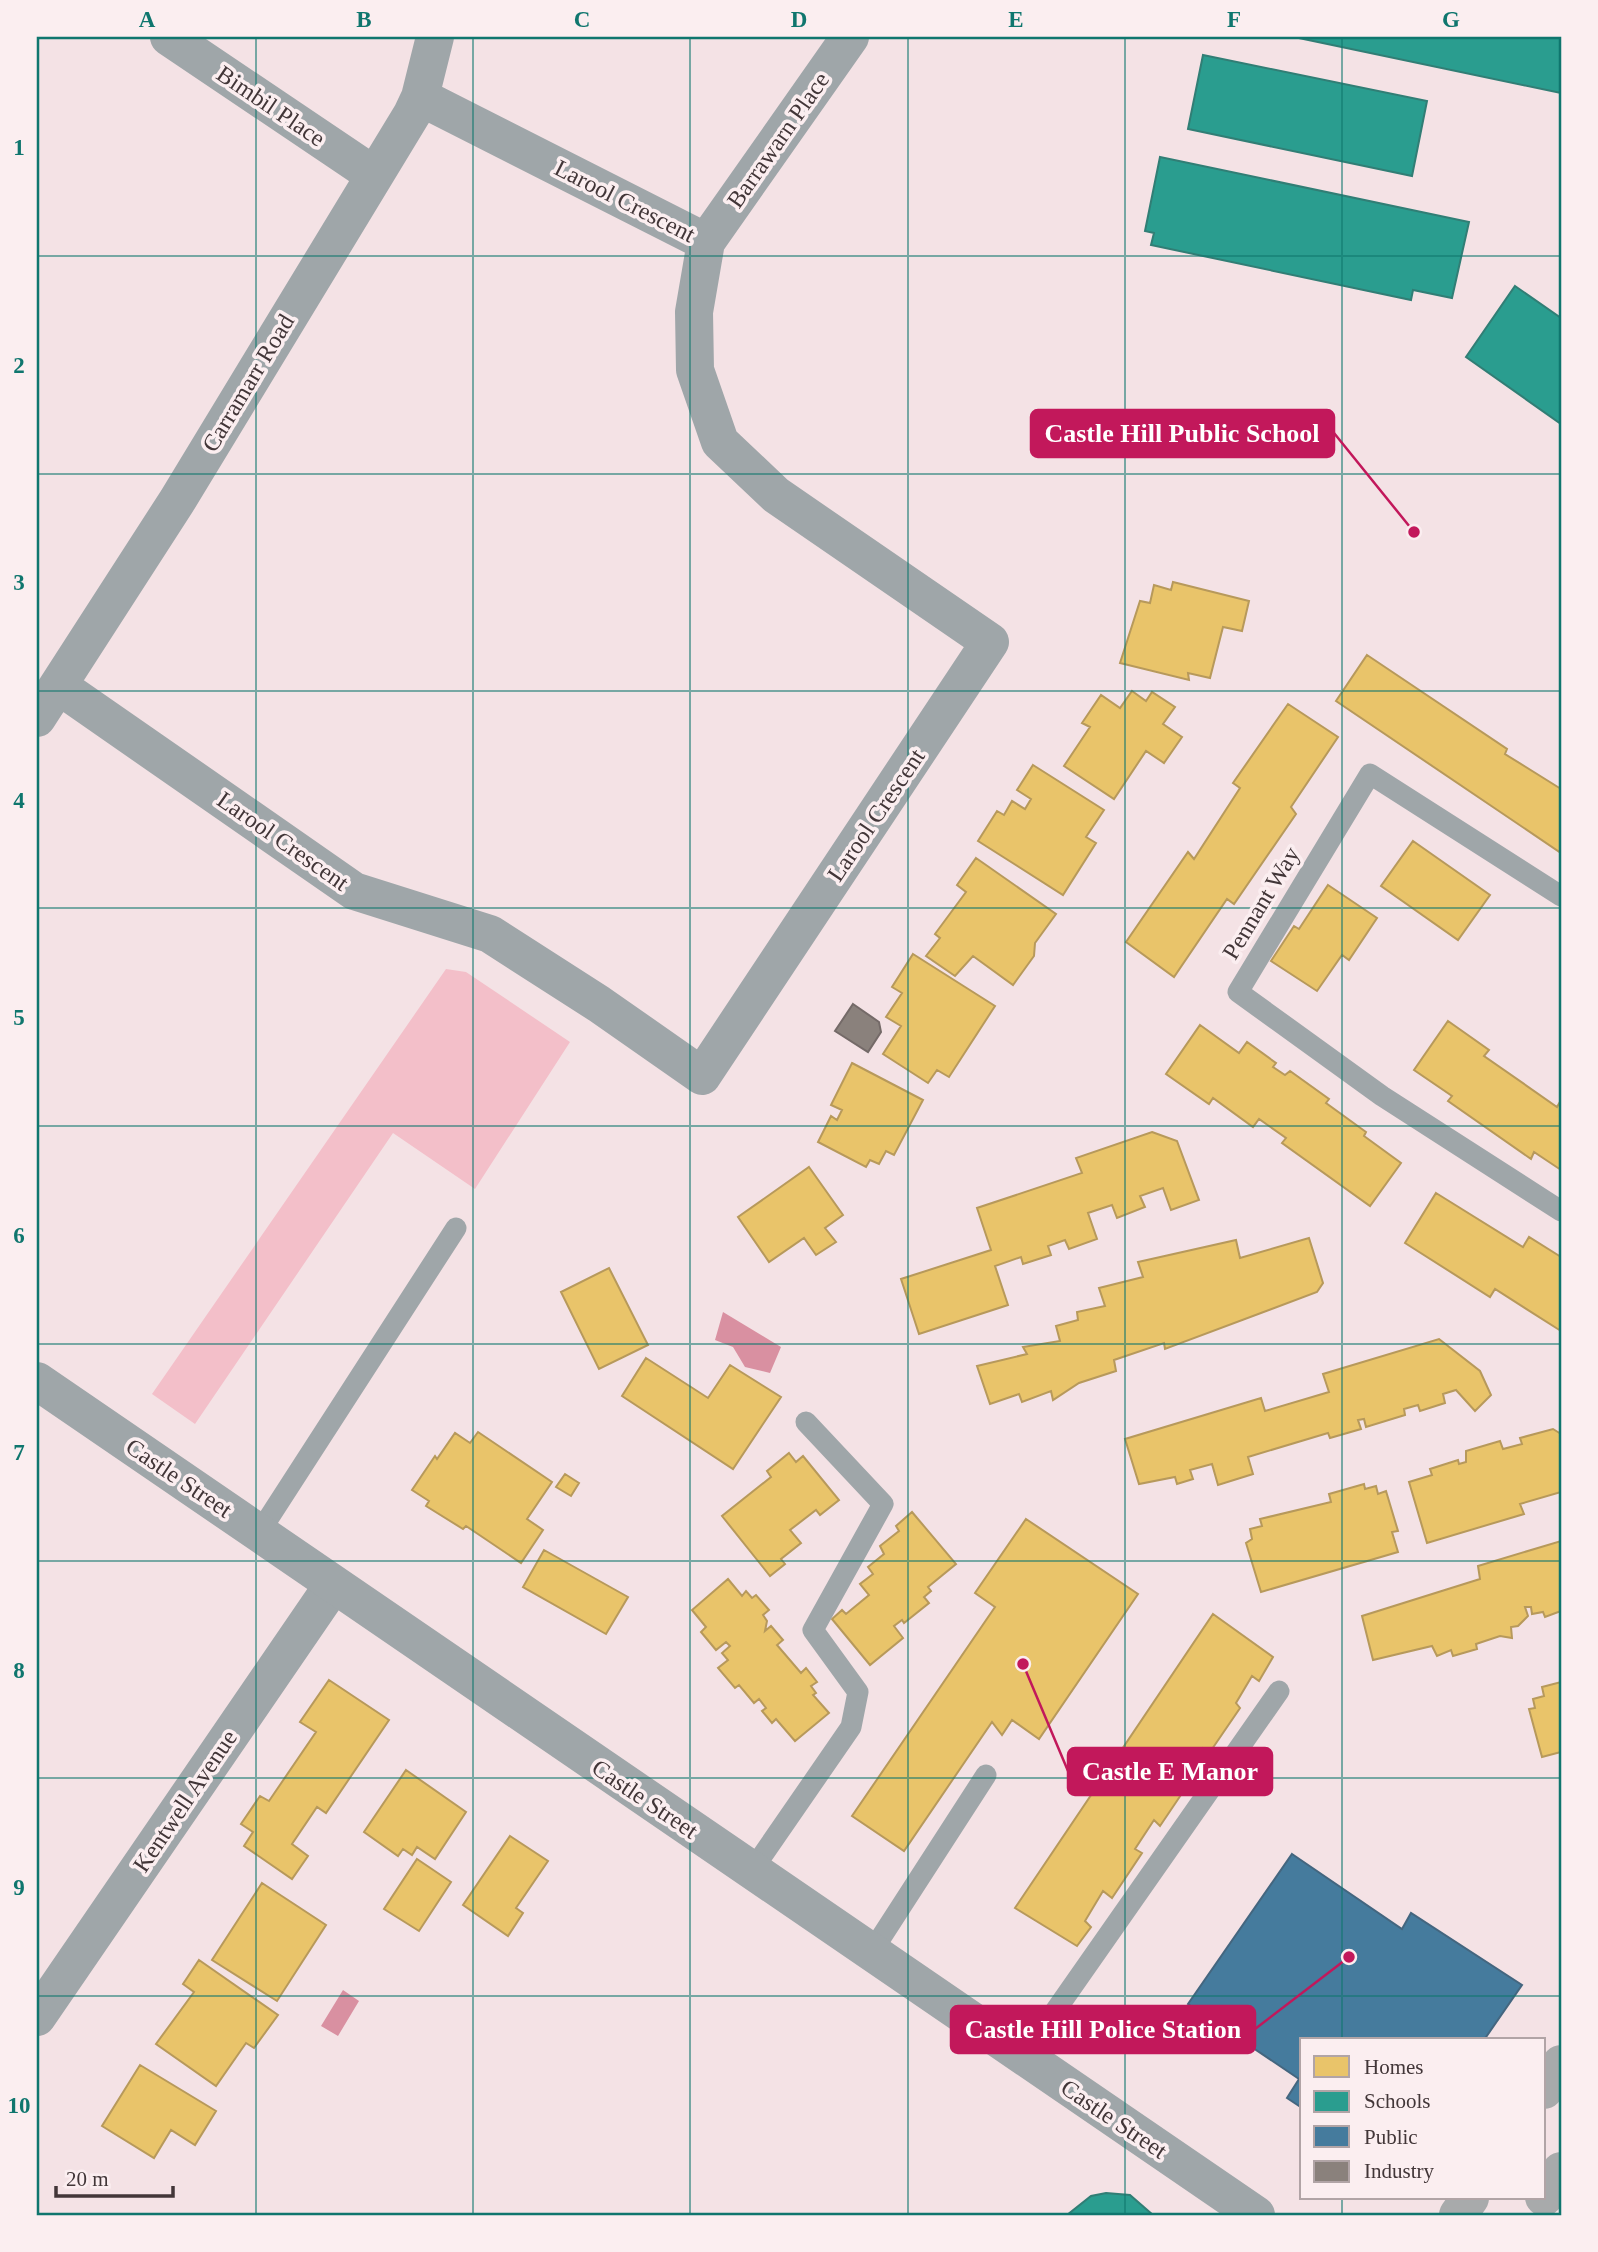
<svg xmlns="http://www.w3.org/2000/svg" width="1598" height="2252" font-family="'Times New Roman',serif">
<rect width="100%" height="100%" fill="#f4e2e5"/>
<path fill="#f3bfc9" d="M446,969L466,972L570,1042L475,1189L393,1133L195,1424L152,1394Z"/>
<path fill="#d990a1" d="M723,1312L781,1347L770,1373L745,1367L733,1347L715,1340Z
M343,1990L359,2001L338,2036L321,2026Z"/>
<path fill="#e9c46a" stroke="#b7995b" stroke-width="2" d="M1173,582L1249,601L1242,631L1223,627L1210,678L1188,673L1189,680L1120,663L1140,601L1150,603L1154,585L1171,590Z
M1367,655L1507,749L1505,754L1561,789V853L1336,701Z
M1132,691L1146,701L1152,692L1175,707L1163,724L1182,737L1164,763L1146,751L1114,799L1064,766L1090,727L1082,723L1101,695L1120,708Z
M1288,704L1338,737L1291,807L1296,814L1234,904L1227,899L1174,977L1126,942L1188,852L1194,859L1240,788L1233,783Z
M1033,765L1104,810L1086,837L1096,843L1063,895L978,841L997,811L1004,815L1012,801L1025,809L1031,799L1017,790Z
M1413,841L1490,895L1458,940L1381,886Z
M976,858L1056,914L1035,943L1034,956L1013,985L973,956L955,976L926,956L940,938L935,934L966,892L957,885Z
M1328,885L1377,918L1349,960L1342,955L1317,991L1271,961L1294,926L1299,929Z
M913,954L995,1006L949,1077L937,1070L928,1083L883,1054L901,1026L886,1017L902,993L892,987Z
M1448,1021L1489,1050L1484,1056L1557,1107L1561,1100V1170L1534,1152L1531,1159L1448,1101L1452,1096L1414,1070Z
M1200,1025L1239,1053L1247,1042L1276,1063L1273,1067L1285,1075L1290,1071L1329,1099L1326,1103L1366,1132L1364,1136L1401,1163L1370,1206L1282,1143L1286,1138L1259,1119L1253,1127L1213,1098L1209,1104L1166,1074Z
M852,1063L923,1100L894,1155L886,1151L879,1164L870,1160L866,1167L818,1142L831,1116L837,1120L842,1110L831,1105Z
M1152,1132L1177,1141L1199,1200L1171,1210L1163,1188L1140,1196L1145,1207L1117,1218L1112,1205L1088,1213L1097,1239L1069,1249L1065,1240L1048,1246L1051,1255L1023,1264L1021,1257L995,1266L1008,1305L919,1334L901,1279L991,1250L977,1208L1082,1173L1076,1158Z
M809,1167L843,1215L825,1228L836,1242L816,1255L804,1238L769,1262L738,1217Z
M1436,1193L1523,1247L1529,1237L1561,1257V1331L1495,1289L1490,1297L1405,1243Z
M1309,1238L1323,1283L1317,1292L1165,1349L1164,1343L1114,1360L1116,1371L1079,1383L1053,1400L1051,1391L1022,1402L1019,1394L990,1404L977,1366L1027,1354L1023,1347L1060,1341L1056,1326L1078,1320L1077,1312L1105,1306L1099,1288L1143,1277L1138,1262L1236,1240L1240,1258Z
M609,1268L648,1345L599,1369L561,1292Z
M1439,1339L1480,1371L1491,1395L1475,1411L1456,1390L1443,1394L1445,1403L1420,1411L1418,1405L1404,1409L1405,1415L1366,1427L1364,1419L1358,1420L1361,1429L1330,1438L1328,1433L1248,1457L1253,1474L1218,1485L1212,1464L1190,1470L1193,1479L1177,1484L1175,1477L1139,1484L1125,1439L1261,1398L1265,1411L1329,1392L1323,1374Z
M646,1358L708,1398L730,1365L781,1397L733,1469L622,1396Z
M1553,1429L1561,1434V1492L1520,1504L1524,1514L1427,1543L1409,1482L1432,1475L1430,1469L1458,1460L1459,1464L1466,1462V1451L1500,1441L1503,1449L1522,1444L1520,1438Z
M478,1432L552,1482L527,1519L543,1530L521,1563L466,1526L463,1529L426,1506L429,1501L412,1490L435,1456L437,1459L455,1433L470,1443Z
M789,1453L796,1462L803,1456L839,1500L820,1515L816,1510L790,1530L801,1543L781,1559L785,1564L770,1576L722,1516L771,1477L767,1471Z
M565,1474L579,1483L571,1496L556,1487Z
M1364,1484L1365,1489L1376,1486L1378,1494L1386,1491L1398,1531L1392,1532L1398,1552L1261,1592L1246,1543L1252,1539L1250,1529L1262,1526L1260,1519L1331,1502L1329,1494Z
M912,1512L956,1564L928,1587L931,1591L924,1597L929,1603L904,1623L902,1620L894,1626L903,1638L870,1665L832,1619L842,1610L846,1614L869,1595L860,1584L873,1574L868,1567L884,1554L880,1546L899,1531L896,1526Z
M1026,1519L1138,1594L1039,1739L1012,1720L1002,1735L992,1722L904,1851L852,1816L995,1607L975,1593Z
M1561,1541V1611L1545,1617L1543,1612L1532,1614L1531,1607H1525L1528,1616L1518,1626L1511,1627L1512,1638L1500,1636L1476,1644L1477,1649L1453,1656L1451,1650L1437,1656L1432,1646L1373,1660L1362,1616L1480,1579L1478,1566Z
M544,1550L628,1597L606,1634L523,1587Z
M728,1579L742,1596L746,1591L752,1598L756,1595L769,1610L763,1615L767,1621L765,1631L771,1626L783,1640L777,1645L801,1673L806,1668L817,1682L811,1686L816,1693L813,1695L829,1713L795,1741L776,1719L772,1723L762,1711L766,1708L759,1699L754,1703L739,1685L735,1688L718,1668L728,1660L722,1653L730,1646L726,1642L716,1650L701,1632L706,1627L692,1610Z
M1213,1614L1273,1657L1259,1681L1252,1676L1236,1703L1240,1708L1210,1752L1203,1748L1184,1777L1191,1780L1160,1826L1154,1820L1135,1849L1142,1853L1112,1898L1103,1891L1085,1921L1091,1927L1077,1946L1015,1908Z
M329,1680L389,1720L326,1813L317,1807L292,1844L308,1856L292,1879L244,1846L253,1832L241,1824L260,1796L269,1801L316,1732L300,1722Z
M1561,1682V1752L1542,1757L1529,1709L1535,1708L1533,1699L1544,1696L1542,1687Z
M406,1770L466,1812L435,1859L417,1847L412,1855L403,1849L398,1856L364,1832Z
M510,1836L548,1861L516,1908L523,1913L508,1936L463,1905Z
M417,1859L451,1882L419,1931L384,1909Z
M262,1883L326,1925L277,2001L212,1960Z
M199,1960L278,2015L254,2048L246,2043L216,2086L156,2044L194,1992L183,1984Z
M140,2065L216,2111L195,2145L171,2130L154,2158L102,2126Z"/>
<path fill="#2a9d8f" stroke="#317e75" stroke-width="2" d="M1294,37H1561V93Z
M1203,55L1427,101L1412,176L1188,129Z
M1160,157L1469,222L1452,298L1413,290L1411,300L1151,245L1154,233L1145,231Z
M1515,286L1561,318V424L1466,357Z
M1106,2193L1130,2195L1153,2215H1067L1091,2196Z"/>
<path fill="#457b9d" stroke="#44667f" stroke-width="2" d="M1292,1854L1402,1929L1411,1913L1522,1985L1484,2040H1302V2108L1287,2098L1299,2079L1188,2004Z"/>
<path fill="#8a817c" stroke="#746a68" stroke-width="2" d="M853,1004L879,1022L881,1032L868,1052L835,1031Z"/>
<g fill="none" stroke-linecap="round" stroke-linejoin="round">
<path stroke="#9fa6a9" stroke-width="21" d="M1561,896L1370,774L1238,992L1382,1096L1561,1211
M259,1533L456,1228
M751,1872L851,1727L858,1692L813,1630L883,1504L806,1422
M871,1953L986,1775
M1023,2057L1279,1691"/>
<path stroke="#9fa6a9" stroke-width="38" d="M169,37L374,175
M420,97L706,242
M59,686L354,891L490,934L599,1004L702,1076L990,642L776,495L720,442L695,370L694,312L706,242L850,37
M37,718L177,501L412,114L420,97L435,37
M37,2017L333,1585"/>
<path stroke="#9fa6a9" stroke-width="38" d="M37,1381L1256,2215"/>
<path stroke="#a8aaab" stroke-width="38" d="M1544,2090L1561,2064
M1544,2197L1561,2171
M1458,2215L1470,2198"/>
</g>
<path fill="none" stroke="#0f766e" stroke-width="2" stroke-opacity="0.55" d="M256,37V2215M473,37V2215M690,37V2215M908,37V2215M1125,37V2215M1342,37V2040M37,256H1561M37,474H1561M37,691H1561M37,908H1561M37,1126H1561M37,1344H1561M37,1561H1561M37,1778H1561M37,1996H1561M1342,2198V2215"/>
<g text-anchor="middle" stroke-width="7" stroke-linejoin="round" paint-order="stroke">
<g font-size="24" fill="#423638" stroke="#fbeef0">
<text transform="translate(271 106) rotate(34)" y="8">Bimbil Place</text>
<text transform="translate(778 140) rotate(-55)" y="8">Barrawarn Place</text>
<text transform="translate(625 201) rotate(27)" y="8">Larool Crescent</text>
<text transform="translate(248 383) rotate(-59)" y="8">Carramarr Road</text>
<text transform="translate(876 815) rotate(-56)" y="8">Larool Crescent</text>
<text transform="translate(283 841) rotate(35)" y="8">Larool Crescent</text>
<text transform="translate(1261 903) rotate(-59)" y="8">Pennant Way</text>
<text transform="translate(179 1478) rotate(34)" y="8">Castle Street</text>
<text transform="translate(645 1799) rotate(34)" y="8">Castle Street</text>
<text transform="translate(185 1801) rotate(-56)" y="8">Kentwell Avenue</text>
<text transform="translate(1114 2119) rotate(34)" y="8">Castle Street</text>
</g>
</g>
<path fill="none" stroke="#c2185b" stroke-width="2.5" d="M1414 532L1334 433M1023 1664L1068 1771M1349 1957L1255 2029"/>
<g fill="#c2185b" stroke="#fbeef0" stroke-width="2.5">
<circle cx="1414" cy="532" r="7"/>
<circle cx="1023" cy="1664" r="7"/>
<circle cx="1349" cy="1957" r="7"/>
</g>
<g fill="#c2185b" stroke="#c2185b" stroke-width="2.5">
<rect x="1031" y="410" width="303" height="47" rx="7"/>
<rect x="1068" y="1748" width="204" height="47" rx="7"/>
<rect x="951" y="2006" width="304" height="47" rx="7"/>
</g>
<g font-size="26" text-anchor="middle" font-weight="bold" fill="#fff">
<text x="1182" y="442">Castle Hill Public School</text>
<text x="1170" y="1780">Castle E Manor</text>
<text x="1103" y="2038">Castle Hill Police Station</text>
</g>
<rect width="1598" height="2252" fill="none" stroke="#fbeef0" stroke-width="77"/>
<rect x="1300" y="2038" width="245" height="161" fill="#fbeef0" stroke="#b1a4a6" stroke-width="2"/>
<rect x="1314" y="2056" width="35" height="21" fill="#e9c46a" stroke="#b1a4a6" stroke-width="2"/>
<text x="1364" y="2074" font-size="21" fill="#423638">Homes</text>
<rect x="1314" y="2091" width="35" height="21" fill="#2a9d8f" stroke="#b1a4a6" stroke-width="2"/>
<text x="1364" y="2108" font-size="21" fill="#423638">Schools</text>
<rect x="1314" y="2126" width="35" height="21" fill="#457b9d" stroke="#b1a4a6" stroke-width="2"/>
<text x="1364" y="2144" font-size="21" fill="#423638">Public</text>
<rect x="1314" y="2161" width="35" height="21" fill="#8a817c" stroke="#b1a4a6" stroke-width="2"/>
<text x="1364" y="2178" font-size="21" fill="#423638">Industry</text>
<path d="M56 2186v10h117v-10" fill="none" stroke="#423638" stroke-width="3.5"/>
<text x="66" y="2186" font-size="21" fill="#423638" stroke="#fbeef0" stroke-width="5" paint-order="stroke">20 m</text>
<rect x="38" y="38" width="1522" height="2176" fill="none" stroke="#0f766e" stroke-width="2.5"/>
<g font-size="23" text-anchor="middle" font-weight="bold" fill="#0f766e">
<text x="147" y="27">A</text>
<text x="364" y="27">B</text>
<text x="582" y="27">C</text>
<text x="799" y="27">D</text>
<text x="1016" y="27">E</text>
<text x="1234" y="27">F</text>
<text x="1451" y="27">G</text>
<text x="19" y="155">1</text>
<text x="19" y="373">2</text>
<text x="19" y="590">3</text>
<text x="19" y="808">4</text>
<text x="19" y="1025">5</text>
<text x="19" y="1243">6</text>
<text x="19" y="1460">7</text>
<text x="19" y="1678">8</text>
<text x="19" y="1895">9</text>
<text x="19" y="2113">10</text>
</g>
</svg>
